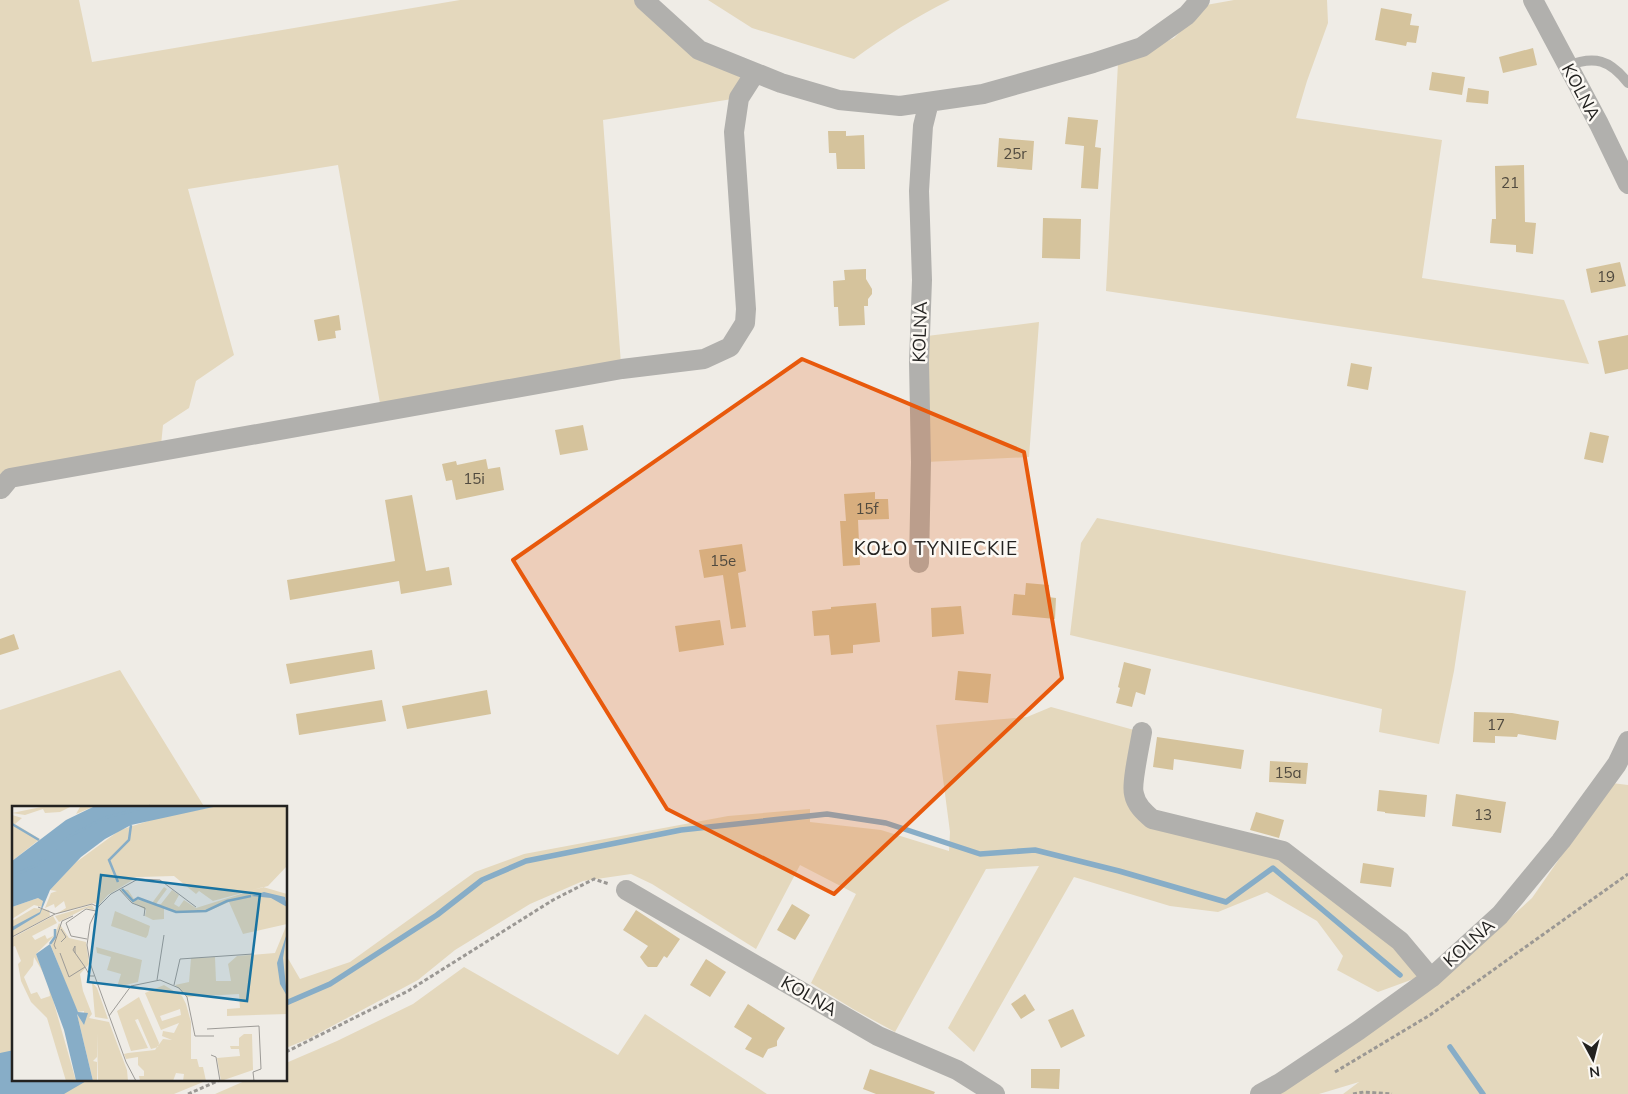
<svg xmlns="http://www.w3.org/2000/svg" width="1628" height="1094" font-family="Mulish,sans-serif">
<rect width="100%" height="100%" fill="#efece6"/>
<path fill="#e4d8bd" d="M0,0H79L92,62L460,0H634L741,78L732,99L603,120L621,364L381,409L338,165L188,189L234,355L196,381L189,408L163,425L161,445L0,476Z
M708,0H950C917,16 884,37 854,59L752,28Z
M1234,0H1327L1328,23L1307,81L1296,118L1442,140L1422,278L1564,300L1589,364L1106,291L1118,63L1174,38L1206,5Z
M1039,322L1029,457L926,462L927,336Z
M1097,518L1466,591L1454,671L1439,744L1379,732L1382,709L1070,635L1081,543Z
M120,670L205,808H14V1071L0,1076V710Z
M1051,707L1134,730L1127,800L1279,858L1390,939L1419,977L1378,992L1337,970L1343,956L1317,921L1267,892L1218,912L1170,906L1074,877L974,1052L948,1028L1039,866L986,869L895,1032L853,1009L811,983L856,894L800,865L756,949L652,884L631,874L583,881L530,904L455,950L418,980L308,1039L286,1048V955L300,979L350,962L475,872L524,854L728,816L810,809V822L881,830L949,851L950,832L936,725L1027,717Z
M1612,783L1628,785V1094H1343L1359,1082L1319,1094H1271L1447,975L1532,898Z
M464,967L618,1055L645,1014L767,1094H215L247,1080H286V1063L337,1041L413,1004Z
M58,1080H208L174,1094H36Z"/>
<path fill="#87adc7" d="M14,1050V1080H88L64,1094H0V1053Z"/>
<g fill="none" stroke-linecap="round" stroke-linejoin="round">
<path stroke="#87adc7" stroke-width="5.5" d="M286,1003L330,984L437,915L482,880L526,861L681,830L827,814L886,823L980,854L1035,850L1119,871L1226,902L1273,868L1400,975
M1450,1047L1483,1094"/>
</g>
<path fill="#d5c39c" d="M1381,8L1412,14L1410,25L1419,26L1416,43L1407,42L1406,46L1375,40Z
M1533,48L1537,65L1503,73L1499,57Z
M1432,72L1465,77L1462,95L1429,90Z
M1468,88L1489,91L1488,104L1466,102Z
M1068,117L1098,120L1095,147L1101,148L1098,189L1081,188L1084,146L1065,144Z
M828,131H846V136L864,135L865,169H837L836,153H829Z
M999,138L1034,141L1032,170L997,167Z
M1524,165L1525,222L1536,223L1533,254L1516,252V245L1490,243L1492,219H1496L1495,166Z
M1043,218L1081,219L1080,259L1042,258Z
M1620,262L1626,286L1591,293L1586,269Z
M866,269V279L872,289V294L868,299V306H864L865,325L839,326L838,307H834L833,281L845,280L844,270Z
M339,315L341,330L335,331L336,338L318,341L314,320Z
M1628,335V369L1605,374L1598,341Z
M1351,363L1372,367L1368,390L1347,386Z
M583,425L588,450L560,455L555,430Z
M1590,432L1609,436L1603,463L1584,459Z
M486,459L488,469L500,467L504,490L456,500L452,480L446,481L442,464L456,461L457,465Z
M875,492V499H888L889,519L858,520L860,565L843,566L840,521H850H846L844,494Z
M412,495L426,571L449,567L452,585L401,594L399,581L290,600L287,580L395,561L385,500Z
M742,544L746,571L738,573L746,627L731,629L723,575L704,578L699,550Z
M1026,583L1049,585L1048,597L1056,598L1055,619L1012,615L1014,594L1025,595Z
M876,603L880,642L853,645V653L831,655L829,635L814,636L812,611L831,609V607Z
M961,606L964,634L932,637L931,608Z
M720,620L724,645L679,652L675,626Z
M14,634L19,649L0,655V639Z
M372,650L375,669L290,684L286,664Z
M1124,662L1151,669L1145,695L1136,692L1132,707L1116,703L1120,688L1118,687Z
M958,671L991,674L988,703L955,700Z
M487,690L491,714L407,729L402,706Z
M382,700L386,721L299,735L296,714Z
M1474,712L1512,713L1559,721L1556,740L1518,734L1517,737L1495,736V743L1473,742Z
M1157,737L1244,750L1241,769L1174,759L1173,770L1153,767Z
M1270,761L1308,763L1306,784L1269,782Z
M1379,790L1427,795L1425,817L1385,813V812L1377,811Z
M1456,794L1506,802L1501,833L1452,826Z
M1256,812L1284,820L1279,838L1250,830Z
M1363,863L1394,868L1391,887L1360,883Z
M792,904L810,915L795,940L777,930Z
M636,910L680,939L667,958L664,956L657,967H648L645,964L640,957L648,946L623,930Z
M706,959L726,972L710,997L690,985Z
M1025,994L1035,1010L1021,1019L1011,1004Z
M748,1004L785,1028L777,1041V1046L768,1049L763,1058L745,1049L752,1038L734,1027Z
M1073,1009L1085,1036L1061,1048L1048,1020Z
M870,1069L935,1092L934,1094H876L863,1089Z
M1031,1069H1060L1059,1089L1031,1088Z"/>
<g fill="none" stroke-linecap="round" stroke-linejoin="round">
<path stroke="#9b9894" stroke-width="3" stroke-dasharray="4 2.5" stroke-linecap="butt" d="M286,1052L408,991L553,900L594,879L609,884
M1335,1072L1430,1015L1628,874
M188,1094L220,1080
M1353,1094L1364,1092L1392,1094"/>
<path stroke="#b1b0ad" stroke-width="10" d="M1567,66C1595,55 1610,60 1628,83"/>
<path stroke="#b1b0ad" stroke-width="20" d="M644,0L699,50L781,83L839,100L900,106L983,94L1093,63L1142,47L1187,15L1200,0
M1533,0L1599,124L1628,184
M1,489L10,478L622,369L704,359L730,347L745,323L746,309L734,132L739,98L755,73
M919,563L921,462L919,362L922,280L919,191L923,126L929,102
M1142,732C1140,744 1131,785 1134,794C1136,805 1144,812 1152,819L1283,851L1400,941L1431,978
M626,890L878,1036L957,1070L995,1094
M1260,1094L1280,1083L1359,1030L1431,978L1500,915L1561,841L1617,764L1628,741"/>
</g>
<path fill="#e8590c" fill-opacity="0.2" stroke="#e8590c" stroke-width="4" stroke-linejoin="round" d="M802,359L1024,452L1062,678L834,894L667,809L513,560Z"/>
<g text-anchor="middle" stroke-width="5" stroke-linejoin="round" paint-order="stroke">
<g font-size="15" fill="#504a3f">
<text x="1015" y="159">25r</text>
<text x="1510" y="188">21</text>
<text x="1606" y="282">19</text>
<text x="474" y="484">15i</text>
<text x="867" y="514">15f</text>
<text x="723" y="566">15e</text>
<text x="1496" y="730">17</text>
<text x="1288" y="778">15a</text>
<text x="1483" y="820">13</text>
</g>
<g font-size="18" fill="#232220" stroke="#fcf9f4">
<text transform="translate(1581 92) rotate(62)" y="6">KOLNA</text>
<text transform="translate(920 332) rotate(-88)" y="6">KOLNA</text>
<text transform="translate(1469 943) rotate(-42)" y="6">KOLNA</text>
<text transform="translate(809 996) rotate(30)" y="6">KOLNA</text>
</g>
<g font-size="19" letter-spacing="1" fill="#232220" stroke="#fcf9f4">
<text x="936" y="555">KOŁO TYNIECKIE</text>
</g>
</g>
<g transform="translate(12 806)">
<rect width="275" height="275" fill="#efece6"/>
<path d="M34,0H83L64,8L68,1L60,0L48,6L33,7L31,3L13,9L0,7ZM206,0H275V60L256,80L201,95L187,85L184,88L162,70L127,71L117,72H124L96,89L87,99L81,97L44,108L54,102L52,95L43,102L42,98L33,102L39,87L45,85L38,84L63,57L108,24L149,11ZM0,9L10,12L3,18L28,33L0,55ZM152,81L155,83L144,98H149L160,84L167,89L162,98L167,101L172,94L184,102L251,81L275,88V93L255,89L275,99V208L215,210V203L228,202L227,188L175,191L163,179L177,176L179,152L203,151L204,175H219L216,158L225,150L263,147L275,118L231,128L217,96L194,106L165,107L152,101V113L141,114L133,110L134,104L120,96L108,83L116,84L122,93L140,97ZM26,92L31,94L30,101L22,99L0,113V101ZM80,99L83,104L74,102L47,116L43,110ZM22,102L37,104L38,110L0,131V115ZM103,105L138,120L136,129L134,132L99,120ZM41,110L45,117L20,130L23,134L33,129L35,133L43,129L24,148L32,168L22,151L21,159L12,171L19,188L25,186L29,193L38,190L36,176L64,275H54L35,212L19,196L9,175L6,158L9,155L3,140L0,141V132ZM47,117L57,132L74,136L77,158L68,168L71,185L80,208L77,212L97,216L115,264L116,275H86L85,227V251L81,255L85,256V275H81L65,208L72,219V205L66,206L62,198L39,140ZM84,141L130,154L126,176L105,181L109,168L95,164L99,151L85,147ZM80,176L85,182L96,213L83,211ZM152,179L170,190L174,198L179,216V253H185L187,261H191L194,275H171L172,268L164,267L161,275H128L127,270H132V265L126,259V251L114,253L112,248L116,247L143,244L151,233L160,234L150,230L151,225L162,227L167,217L149,224L133,187ZM168,203L169,209L150,215L148,210ZM127,191L147,237L146,241L139,243L126,213L123,214L136,242L119,245L105,205ZM232,228H240L241,264L209,275L205,252L228,250L227,243H219L218,240H227V232Z" fill="#e4d8bd" fill-rule="evenodd"/>
<path d="M83,0H206L119,19L93,33L69,51L38,84L28,108L0,125V121L28,106L31,95L26,92L0,101V55L54,14ZM252,86L273,91L275,101L259,92L239,90ZM275,127L271,152L275,190L268,178L265,157ZM38,138L66,206L76,207L72,219L65,208L81,275H64L63,270L52,224L24,148Z" fill="#87adc7"/>
<path fill="none" stroke="#87adc7" stroke-width="2.5" d="M0,18L27,34M0,70L25,59L58,30L92,12L138,0M106,76L97,54L117,34L119,19M110,83L121,95L126,92L164,106L194,105L215,95L239,90M38,138L43,131V123"/>
<path fill="none" stroke="#9d9b97" stroke-width="1" d="M107,83L120,97L133,102L132,110M26,101L43,108M0,131L43,108L80,98L86,101M75,133L59,130L54,117L74,103L84,105M49,136L54,131L49,123M44,143L42,139L50,115L61,110M48,147L57,171L73,161L78,170H82M63,147V140L61,144L73,161M145,174L152,129M162,179L168,153L241,148M97,210L119,180L148,174L167,182L175,191L183,230H202M195,223L247,220L249,263L241,266L242,275M199,249L204,251L208,275M124,275L114,256L78,157L75,139L78,118L86,101L99,88L126,73L148,74L184,101"/>
<path fill="#1873a2" fill-opacity="0.15" stroke="#1873a2" stroke-width="2.5" d="M89,69L248,88L235,195L76,176Z"/>
<rect width="275" height="275" fill="none" stroke="#232220" stroke-width="2.5"/>
</g>
<g transform="translate(1593 1059) rotate(173)" stroke="#fcf9f4" stroke-width="4" paint-order="stroke">
<path d="M0-4L9 19L0 12L-9 19Z" fill="#232220"/>
<text y="-8" font-size="14" font-weight="bold" text-anchor="middle" fill="#232220">N</text>
</g>
</svg>
